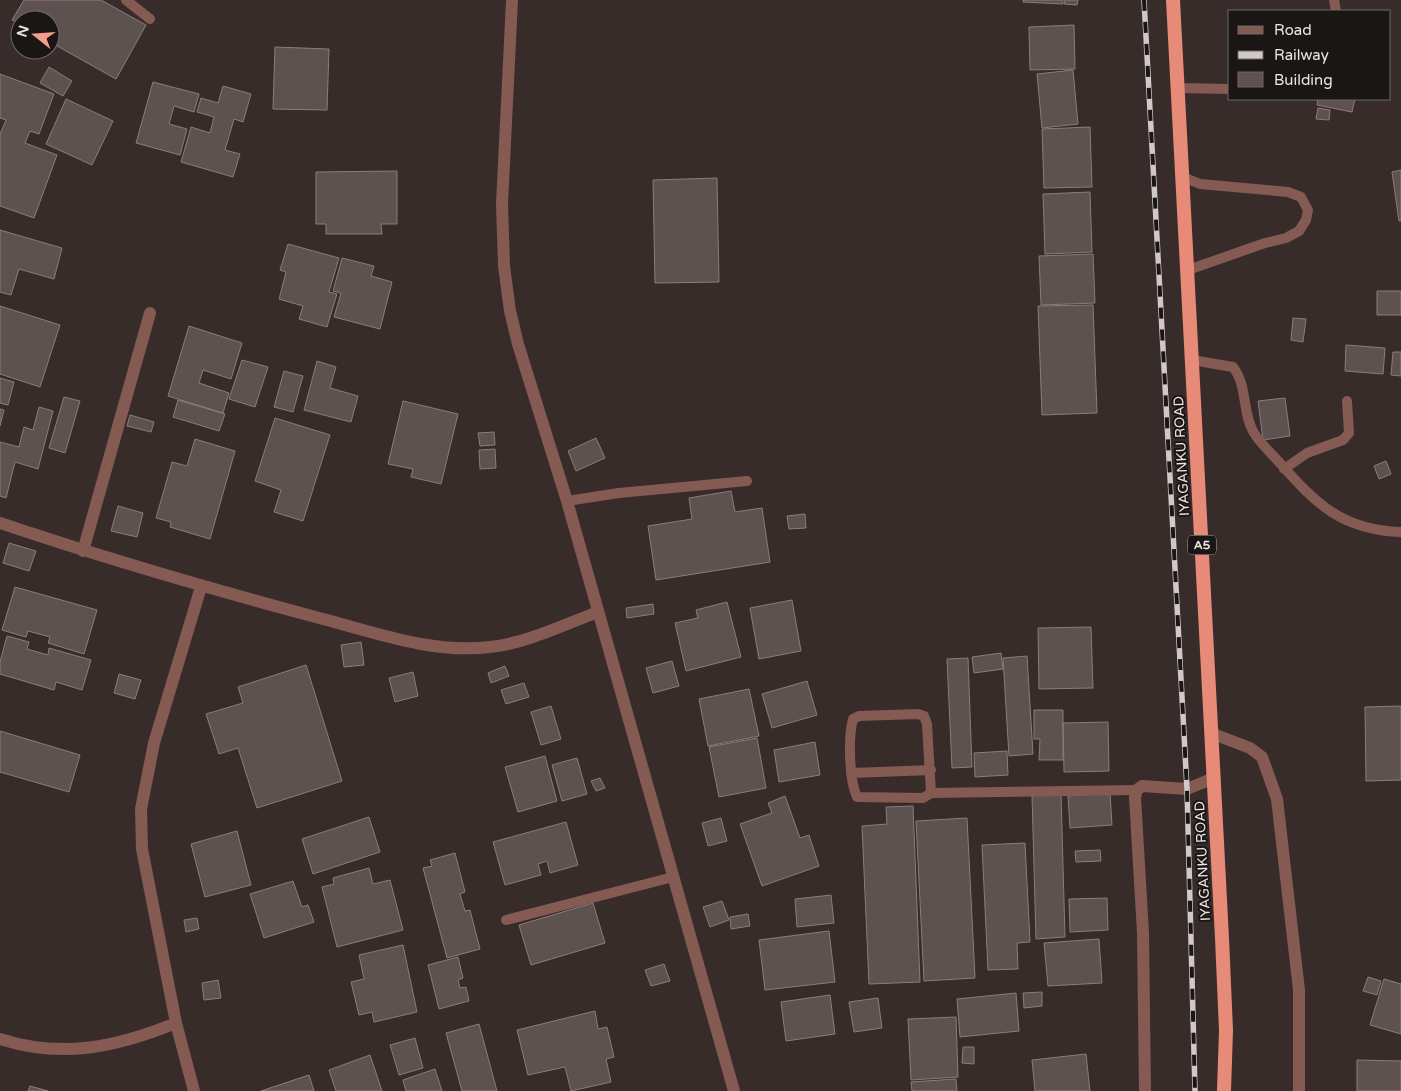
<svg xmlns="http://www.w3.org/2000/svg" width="1401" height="1091" font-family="'Varela Round',sans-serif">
<rect width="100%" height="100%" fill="#372c2a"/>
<path fill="#5e5250" stroke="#8a7d7b" d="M24,0H101L146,25L116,79L50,42V20H20V24L12,20Z
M1023,0H1063V4L1023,2Z
M1065,0H1078L1077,5L1064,4Z
M1074,25L1075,69L1030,70L1029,27Z
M275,47L329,49L327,110L273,109Z
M49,67L72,81L63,96L40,83Z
M1073,70L1078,124L1042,128L1037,74Z
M0,74L54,94L39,134L30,131L25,143L57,155L34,218L0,206V134L6,120L0,118Z
M153,82L199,94L194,112L174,106L169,124L187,129L180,155L136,143Z
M223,86L251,94L243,122L234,119L225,150L240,154L233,177L181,162L191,127L210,133L214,117L197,112L201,98L218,103Z
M66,99L113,121L92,165L46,144Z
M1318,99H1355L1352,112L1317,105Z
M1318,108L1330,110L1329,120L1316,119Z
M1090,127L1092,187L1044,188L1042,129Z
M1401,170V221H1399L1392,172Z
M397,171V224H381L382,234H326V224H316V172Z
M717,178L719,282L655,283L653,180Z
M1090,192L1092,252L1045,254L1043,194Z
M0,230L62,248L54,279L19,269L11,295L0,292Z
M288,244L339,258L329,292L337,294L327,327L299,319L303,306L279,299L286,272L280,270Z
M1093,254L1095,303L1041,305L1039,256Z
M342,258L374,266L371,276L392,282L380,329L334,317L341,293L333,291Z
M1377,291H1401V315H1377Z
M1093,305L1097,413L1042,415L1038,306Z
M0,306L60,325L40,387L0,374Z
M1293,318L1306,319L1303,342L1291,340Z
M189,326L242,343L231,379L203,370L199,383L229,393L223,413L168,396Z
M1346,345L1385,348L1383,374L1345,371Z
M1393,352H1401V376L1391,375Z
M242,360L268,367L255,407L229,399Z
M317,361L336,367L330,388L358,396L351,422L304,410Z
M284,371L303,376L293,412L274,407Z
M0,378L14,382L8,405L0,403Z
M64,397L80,401L65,453L49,448Z
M1285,398L1290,436L1263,440L1258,401Z
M178,400L225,414L219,431L173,417Z
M403,401L458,414L441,484L411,477L413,469L388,464Z
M39,407L53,411L38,469L15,462L6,498L0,496V442L19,447L24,427L33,430Z
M0,409L4,410L0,426Z
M130,415L154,422L151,432L127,426Z
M275,418L330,435L303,521L274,512L281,490L255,481Z
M494,432L495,445L480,446L478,433Z
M596,438L605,458L576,471L568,451Z
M195,439L235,451L210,539L170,527L171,522L156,518L172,462L187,466Z
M495,449L496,468L480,469L479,450Z
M1386,461L1391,474L1379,479L1374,466Z
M731,491L735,512L762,508L770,562L656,580L648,526L692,519L689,498Z
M118,506L143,513L137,537L111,531Z
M805,514L806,528L789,529L787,516Z
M9,543L36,551L29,571L3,563Z
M15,587L97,610L84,654L48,643L50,637L28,631L26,637L2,630Z
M792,600L801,651L759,659L750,608Z
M727,602L741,657L686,671L675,623L698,618L696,610Z
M653,604L654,614L627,618L626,608Z
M1091,627L1093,688L1039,689L1038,628Z
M7,636L29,642L27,649L48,655L49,648L91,660L82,690L56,682L54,690L0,674V662Z
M361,642L364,665L344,667L341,645Z
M1001,653L1003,669L974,673L972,657Z
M1027,656L1033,754L1009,756L1003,658Z
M968,658L972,767L952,768L947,659Z
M672,661L679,686L653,693L646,668Z
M306,665L342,781L257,808L238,748L219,754L206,714L243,703L238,687Z
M505,666L509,676L491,683L488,673Z
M413,672L418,696L395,702L389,678Z
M119,674L141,680L135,699L114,693Z
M807,681L817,715L772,728L762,694Z
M524,683L529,697L506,704L501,690Z
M749,689L759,736L708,746L699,699Z
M551,706L561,739L541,745L531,712Z
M1401,706V780L1366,781L1365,707Z
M1034,710H1063V760H1039L1040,739H1034Z
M1108,722L1109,771L1064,772L1063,723Z
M0,731L80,755L69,792L0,772Z
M757,738L766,788L719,797L709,747Z
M815,742L820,775L779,782L774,750Z
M1007,751L1008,775L975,777L974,753Z
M545,756L557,801L518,812L505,767Z
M577,758L587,794L562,801L552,765Z
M600,778L605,788L596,791L591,781Z
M1110,793L1112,825L1070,828L1068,796Z
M1061,794L1065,937L1036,939L1032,795Z
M785,796L800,838L809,835L819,866L762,886L740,824L772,813L768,803Z
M913,806L920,982L869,984L862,826L887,824L886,807Z
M369,817L380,852L313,874L302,839Z
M721,818L727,841L708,846L702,823Z
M967,818L975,978L924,981L916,821Z
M566,822L578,865L550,873L547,861L538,864L541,875L505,885L493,842Z
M237,831L251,885L205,897L191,844Z
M1025,843L1030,942L1017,943L1018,969L988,970L982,845Z
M1100,850L1101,861L1076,862L1075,851Z
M455,853L465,892L460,894L465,911L470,910L480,949L447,958L423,868L432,866L430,860Z
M369,868L373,884L390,880L403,930L337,947L322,887L334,884L333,878Z
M293,881L302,907L308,905L314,922L264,938L250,894Z
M831,895L834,923L797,927L795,899Z
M1107,898L1108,930L1070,932L1069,899Z
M722,901L729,920L710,927L703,907Z
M593,903L605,943L531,965L519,925Z
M748,914L750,926L731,929L730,917Z
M197,918L199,929L186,932L184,920Z
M829,931L835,982L765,990L759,940Z
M1099,939L1102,983L1048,986L1044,943Z
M403,945L417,1012L374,1022L372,1012L359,1015L351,982L364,979L359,955Z
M458,957L463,978L458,980L460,988L466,987L469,1001L439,1009L428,965Z
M664,964L670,981L651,986L645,970Z
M1368,977L1381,981L1377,995L1363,991Z
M1384,979L1401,984V1034L1370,1025Z
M218,980L221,998L204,1000L202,983Z
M1042,992V1006L1024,1008L1023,993Z
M1016,993L1019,1031L960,1037L957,999Z
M830,995L835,1034L786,1041L781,1002Z
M878,998L882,1028L854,1032L849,1002Z
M595,1011L598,1029L607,1027L614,1057L606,1059L611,1082L571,1091L565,1067L528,1075L517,1030Z
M956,1017L958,1077L911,1080L908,1019Z
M479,1024L497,1091H462L446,1033Z
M415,1038L423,1068L399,1075L390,1045Z
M963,1047H974V1064L962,1063Z
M1086,1054L1090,1091H1035L1032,1060Z
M370,1055L382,1091H336L329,1070Z
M1357,1060L1401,1061V1091H1357Z
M435,1069L442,1091H406L403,1080Z
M309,1075L314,1091H261Z
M956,1079L957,1091H912L911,1082Z
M30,1086L48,1091H28Z"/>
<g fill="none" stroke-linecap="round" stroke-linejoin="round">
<path stroke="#845a52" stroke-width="10" d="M126,0L150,19
M1334,0L1336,11
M1178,88L1230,89
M1183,177L1200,184L1288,192L1301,197L1308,210L1306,220L1299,231L1286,238L1265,243L1188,270
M1192,360L1233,367C1248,386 1242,414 1254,433C1260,443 1271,453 1279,462C1316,504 1342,530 1401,532
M1284,469L1307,453L1343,440L1349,433L1347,401
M567,501L619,493L747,481
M852,773L931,770
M931,793L927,724L924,716L918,714L859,716L853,719C848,737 849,780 857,797L923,798L931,793L1137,790
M506,920L673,877"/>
<path stroke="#845a52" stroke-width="12" d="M512,0L502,204L504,266L510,311L518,344L567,501L734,1091
M0,523C107,559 214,590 323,619C376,633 434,654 490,647C527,643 563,625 598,612
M83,551L150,313
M1211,733L1250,748L1262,757L1277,799L1299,990V1091
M0,1039C62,1059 117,1047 176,1023
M194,1091L176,1023L142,849L141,809L154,743L201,587
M1145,1091L1143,933L1135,797L1137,790L1142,786L1187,789L1214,778"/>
<path stroke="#e88a78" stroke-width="14" d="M1173,0L1222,938L1226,1030L1224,1091"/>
<defs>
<path id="rail" d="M1144,0L1187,789L1195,1091"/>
</defs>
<use href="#rail" stroke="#d0c9c7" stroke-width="5.5"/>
<use href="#rail" stroke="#1a1615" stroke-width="4" stroke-dasharray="11" stroke-linecap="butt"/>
</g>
<g text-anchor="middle" stroke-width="4" stroke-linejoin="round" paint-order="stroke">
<rect fill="#1a1615" stroke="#ada7a5" stroke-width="1" x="1188" y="535.5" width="28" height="19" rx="4"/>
<g font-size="12" font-weight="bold" fill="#ece5e3">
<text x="1202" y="549">A5</text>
</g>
<g font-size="14" fill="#ece5e3" stroke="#1a1615">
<text transform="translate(1181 456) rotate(-93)" y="5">IYAGANKU ROAD</text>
<text transform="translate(1202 861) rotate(-93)" y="5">IYAGANKU ROAD</text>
</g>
</g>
<rect x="1228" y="10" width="162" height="90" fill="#1a1615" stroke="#6e6967"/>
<rect x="1238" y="26" width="25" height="8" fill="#845a52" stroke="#6e6967"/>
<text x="1274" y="35" font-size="15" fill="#ece5e3">Road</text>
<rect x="1238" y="51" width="25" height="8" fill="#d0c9c7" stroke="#6e6967"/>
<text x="1274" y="60" font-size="15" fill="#ece5e3">Railway</text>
<rect x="1238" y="72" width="25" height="15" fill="#5e5250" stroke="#6e6967"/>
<text x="1274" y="85" font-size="15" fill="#ece5e3">Building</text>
<g transform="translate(35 35) rotate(287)"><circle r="24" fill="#1a1615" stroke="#6e6967"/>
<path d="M0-4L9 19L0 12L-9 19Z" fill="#f49d8d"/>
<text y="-8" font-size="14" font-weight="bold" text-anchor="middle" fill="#ece5e3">N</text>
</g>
</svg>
